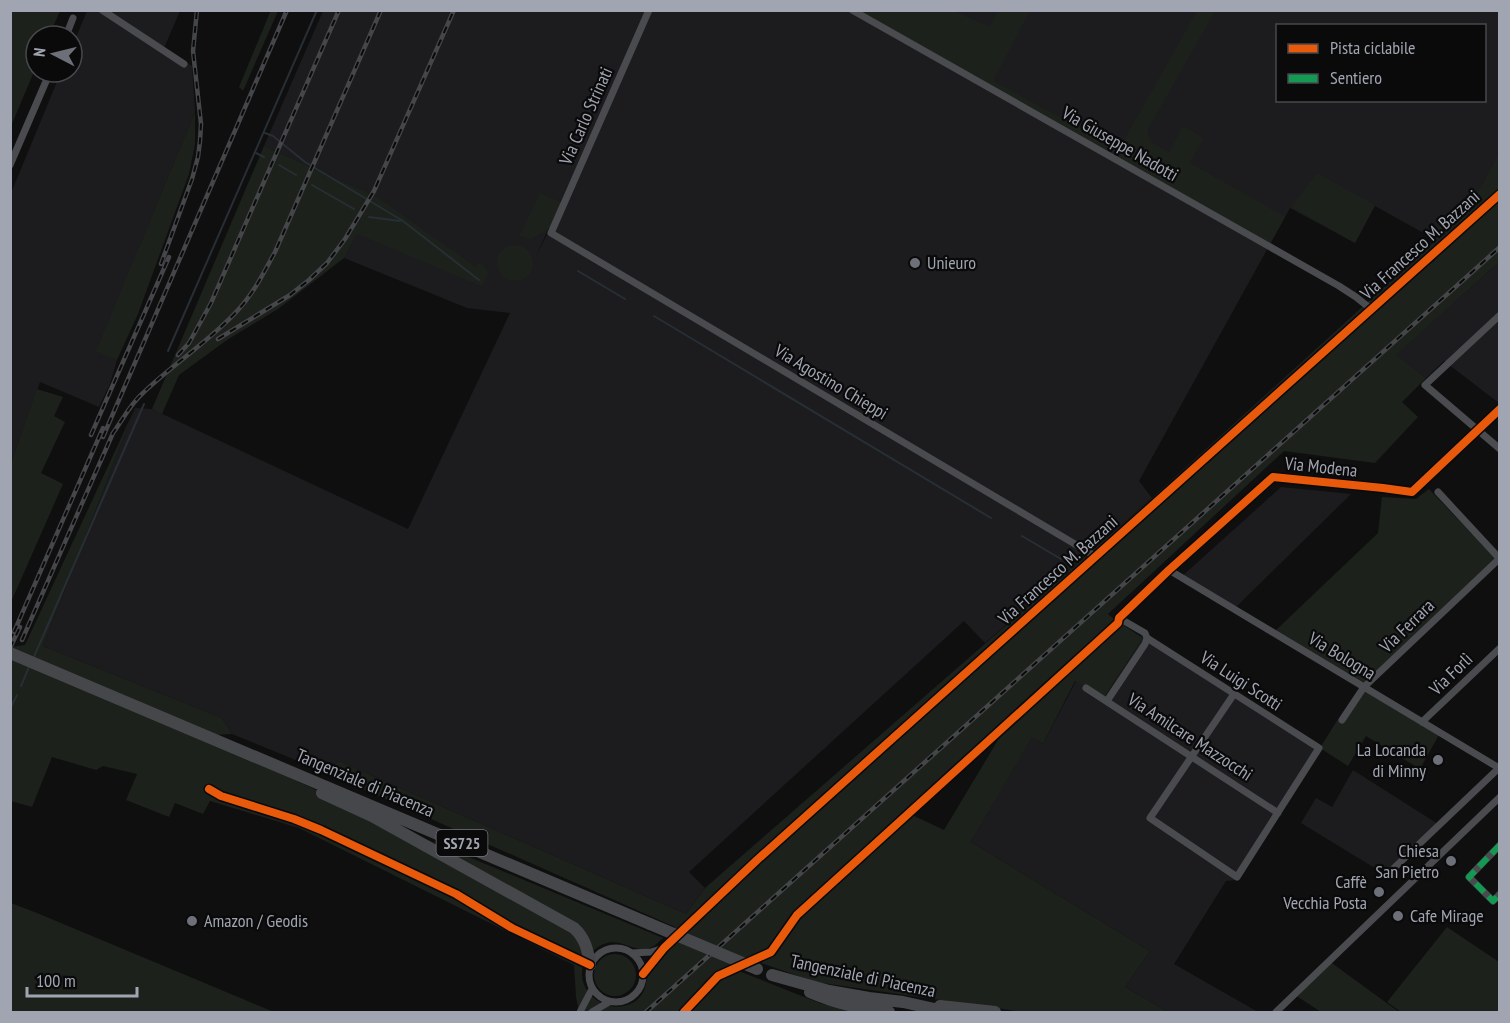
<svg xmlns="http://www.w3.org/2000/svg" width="1510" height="1023" font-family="'PT Sans Narrow',sans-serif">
<rect width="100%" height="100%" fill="#0f0f10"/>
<path fill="#1c1c1e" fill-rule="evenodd" d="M87,11H180L164,48L192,66L195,112L97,350L117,360L110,384L99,407L40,382L11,463V193L61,72H72V47Z
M323,11H1499V183L1436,240L1375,206L1355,243L1290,208L1139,481L1152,498L985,643L964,621L689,872L705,888L686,914L339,761L325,772L232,734L222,718L43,646L135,408L152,409L408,529L510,313L467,308L344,258L376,197L264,146ZM643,20L563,203L536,256ZM1278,26H1484V100H1278Z
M1499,262V403L1444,361L1426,378L1395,355Z
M1281,487L1351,494L1232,611L1179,579Z
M1143,638L1320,748L1238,880L1226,881L1174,964L1258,1012H1168L1125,987L1150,951L971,842L1032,736L1043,744L1076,681L1106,695Z
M1353,770L1438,824L1391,872L1373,867L1301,823L1316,798L1332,807Z"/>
<path fill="#1c211c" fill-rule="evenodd" d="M11,10L60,11L49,36H36V67L11,126Z
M271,10L278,11L243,91L239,87Z
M850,11H954L990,27L998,11H1030L993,81L1119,149L1197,11H1215L1147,131L1151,142L1169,152L1183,126L1204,138L1190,163L1285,217L1269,246Z
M195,112V144L189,174L138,314L117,360L96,351Z
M264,146L377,197L476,267L480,261L488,272L483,285H479L357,234L344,258L278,309L227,340L179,375L162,414L152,409Z
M1499,154V262L1396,355L1426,378L1402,402L1418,417L1375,463L1284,451L1108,614L1114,619L1143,638L1105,696L1075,681L1043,744L1032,737L971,842L1150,951L1125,987L1168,1012H1024L815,982L750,959L734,969L822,1004L865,1012H579L576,997L574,965L299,828L210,801L203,814L175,803L169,817L126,800L137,774L103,766L96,770L52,757L32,807L11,801V647L25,645L135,408L43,646L222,718L232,734L196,736L421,837L663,938C659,941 656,945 652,947C632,957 617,928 592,952C562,982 606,1023 637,1000C646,992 645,985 648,975C653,960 668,942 675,927L325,772L339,761L686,914L705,888L1152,498L1436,240L1429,236L1476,196ZM1007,725L944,830L908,813Z
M1317,173L1375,205L1355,243L1291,207Z
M540,193L563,203L552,226L532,239L519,236Z
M497 263a18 18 0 1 1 36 0a18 18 0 1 1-36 0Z
M37,389L63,397L54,416L65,422L41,473L63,484L11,602V463Z
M1429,489L1496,559L1364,688L1440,733L1420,769L1366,736L1348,766L1320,748L1338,719L1341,721L1364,688L1274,632L1378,533L1382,497L1416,499Z
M11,903L37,913L274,1012H11Z
M1447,927L1499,962V1012H1401L1387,1002Z
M594 975a21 21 0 1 1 42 0a21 21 0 1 1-42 0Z
M1329,961L1399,1012H1321L1295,995Z"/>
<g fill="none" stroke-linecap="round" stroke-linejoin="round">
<path stroke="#272e34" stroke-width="2" d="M265,133L273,136L305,162L403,221L479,280
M256,153L264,157
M279,165L296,175
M312,185L354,209
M369,217L400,221
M578,271L625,299
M654,316L991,518
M168,351L317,10
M1022,536L1061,559
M33,659L144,404
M21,686L29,667
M10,709L17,695"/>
<path stroke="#4a4b4f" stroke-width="7" d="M102,10L184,64
M649,10L551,233L1095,556
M852,10L1339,286L1356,297L1371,309
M66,36L73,18
M10,165L50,72
M1500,315L1425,385L1500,449
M1438,492L1500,559
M1169,570L1499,768
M1147,638L1319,748L1237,877L1150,818L1234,694
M1086,688L1278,813
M1107,701L1145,644L1147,638L1145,633L1119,618L1169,570L1273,477L1383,488L1412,492L1500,409
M1342,720L1364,687L1499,559
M1422,722L1500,648
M1500,845L1469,877L1493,901L1500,894
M1393,869L1500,767
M589 975a27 27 0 1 1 54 0a27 27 0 1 1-54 0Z
M632,953L651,952L664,948
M643,974L664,948L757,860L1500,194
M580,1012L592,989
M592,1012L609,1002
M1276,1012L1500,797"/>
<path stroke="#46474a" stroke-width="12" d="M10,653L650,924
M322,793L372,816L574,928C585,938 588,950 590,965
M772,975L829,991L869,998L903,1002L948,1012
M810,992C835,1003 862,1009 889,1012
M940,1006L995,1012"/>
<defs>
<path id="rail" d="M161,264L192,179L198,157L200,141L201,124L193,51L197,10
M218,339L290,295L309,280L327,263L345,239L374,191L454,10
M178,355L189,343L211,303L339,10
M91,435L169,257
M103,437L287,10
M14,632L103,428
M22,640L113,433C123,419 131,403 144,392C174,363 210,341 238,310C254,293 264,272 275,252L381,10
M10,648L20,627
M646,1012L1500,247"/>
</defs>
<use href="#rail" stroke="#454649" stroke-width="4.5"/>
<use href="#rail" stroke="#0a0a0b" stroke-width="2" stroke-dasharray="7" stroke-linecap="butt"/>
<path stroke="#46474a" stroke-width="12" d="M650,924L757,969"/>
<path stroke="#139951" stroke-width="6" stroke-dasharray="12 6" stroke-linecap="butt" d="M1500,845L1469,877L1493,901L1500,894"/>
<defs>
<path id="cycleway" d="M209,789L221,796L294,819L321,830L456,894L512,928L590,965
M643,974L664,948L757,860L1500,194
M684,1012L718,976L771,952L797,915L1118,623L1119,618L1169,570L1273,477L1383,488L1412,492L1500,409"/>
</defs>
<use href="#cycleway" stroke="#0a0a0b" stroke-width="11"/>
<use href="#cycleway" stroke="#e8590c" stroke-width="8"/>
</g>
<g fill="#6d7079" stroke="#0a0a0b" stroke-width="2">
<circle cx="915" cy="263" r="6"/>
<circle cx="1438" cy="760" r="6"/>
<circle cx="1451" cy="861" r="6"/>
<circle cx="1379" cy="892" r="6"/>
<circle cx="1398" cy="916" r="6"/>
<circle cx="192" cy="921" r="6"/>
</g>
<g text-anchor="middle" stroke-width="4.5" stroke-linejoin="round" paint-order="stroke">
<rect fill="#0a0a0b" stroke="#73767f" stroke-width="1.5" x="436.5" y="830" width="51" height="26" rx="4.5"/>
<g font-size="16" font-weight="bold" fill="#a0a5b1">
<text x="462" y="849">SS725</text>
</g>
<g font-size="18" fill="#a0a5b1" stroke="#0a0a0b">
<text transform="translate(586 116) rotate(-66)" y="6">Via Carlo Strinati</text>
<text transform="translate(1120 144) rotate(30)" y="6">Via Giuseppe Nadotti</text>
<text transform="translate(1420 245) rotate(-42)" y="6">Via Francesco M. Bazzani</text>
<text transform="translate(831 382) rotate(31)" y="6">Via Agostino Chieppi</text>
<text transform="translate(1321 467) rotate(6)" y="6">Via Modena</text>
<text transform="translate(1058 570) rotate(-42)" y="6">Via Francesco M. Bazzani</text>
<text transform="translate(1407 626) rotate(-44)" y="6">Via Ferrara</text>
<text transform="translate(1342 656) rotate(31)" y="6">Via Bologna</text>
<text transform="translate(1451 674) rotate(-44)" y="6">Via Forlì</text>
<text transform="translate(1241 681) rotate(33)" y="6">Via Luigi Scotti</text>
<text transform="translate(1190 737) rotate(33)" y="6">Via Amilcare Mazzocchi</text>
<text transform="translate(365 783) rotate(23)" y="6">Tangenziale di Piacenza</text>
<text transform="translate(863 976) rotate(12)" y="6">Tangenziale di Piacenza</text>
</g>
<g font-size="18" fill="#a0a5b1" stroke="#0a0a0b" text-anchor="start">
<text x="927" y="269">Unieuro</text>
<text x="1426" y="756" text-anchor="end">La Locanda<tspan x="1426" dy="21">di Minny</tspan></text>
<text x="1439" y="857" text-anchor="end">Chiesa<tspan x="1439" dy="21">San Pietro</tspan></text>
<text x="1367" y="888" text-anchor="end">Caffè<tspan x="1367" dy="21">Vecchia Posta</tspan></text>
<text x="1410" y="922">Cafe Mirage</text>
<text x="204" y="927">Amazon / Geodis</text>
</g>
</g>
<rect width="1510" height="1023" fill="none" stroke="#a0a5b1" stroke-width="24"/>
<rect x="1276" y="24" width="210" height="78" fill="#0a0a0b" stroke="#46484d" stroke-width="1.5"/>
<rect x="1288" y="44" width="30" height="9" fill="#e8590c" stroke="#46484d" stroke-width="1.5"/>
<text x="1330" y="54" font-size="18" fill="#a0a5b1">Pista ciclabile</text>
<rect x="1288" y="74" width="30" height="9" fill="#139951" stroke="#46484d" stroke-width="1.5"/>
<text x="1330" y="84" font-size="18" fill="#a0a5b1">Sentiero</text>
<g transform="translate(54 54) rotate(277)"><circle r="28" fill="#0a0a0b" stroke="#46484d" stroke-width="1.5"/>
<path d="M0-4.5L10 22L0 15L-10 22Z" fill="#6d7079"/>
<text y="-9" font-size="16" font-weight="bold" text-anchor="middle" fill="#a0a5b1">N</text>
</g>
<path d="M27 987v9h110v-9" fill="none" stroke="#a0a5b1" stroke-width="3"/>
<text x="36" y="987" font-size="18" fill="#a0a5b1" stroke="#0a0a0b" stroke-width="4.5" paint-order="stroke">100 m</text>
</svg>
